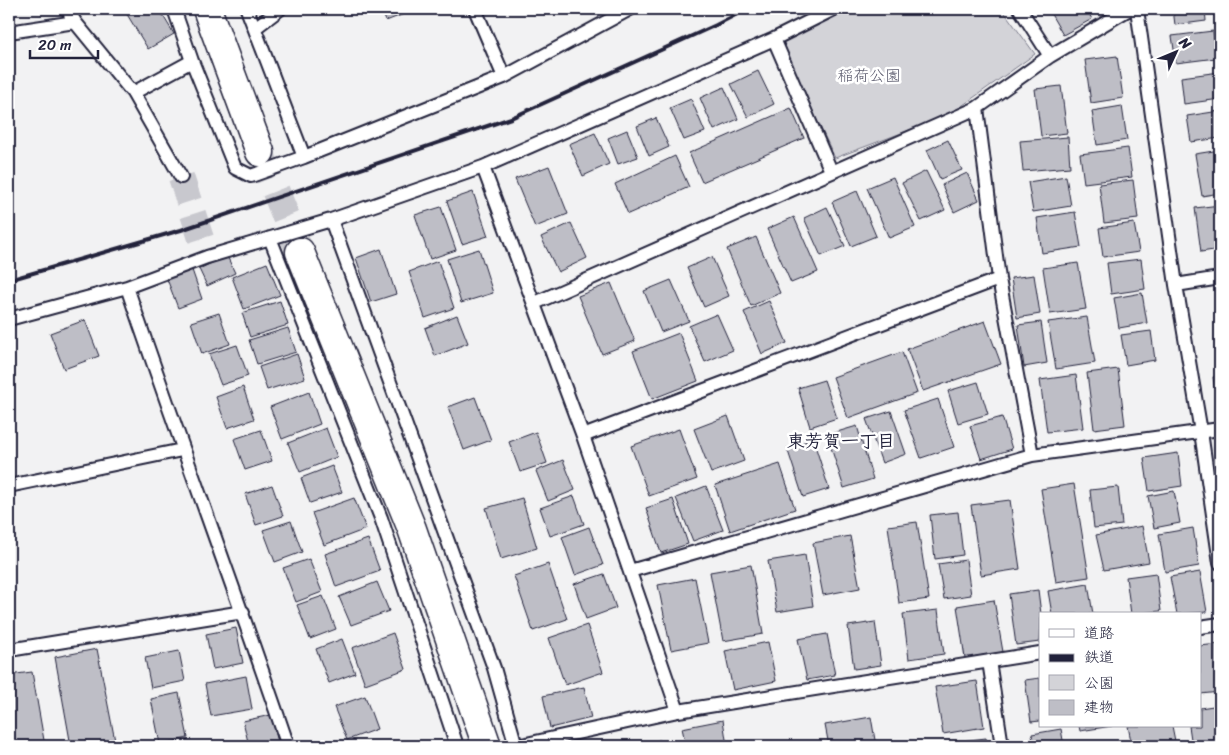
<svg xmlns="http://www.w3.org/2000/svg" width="1229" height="755" font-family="Sriracha,'Klee One',sans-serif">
<rect width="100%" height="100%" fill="#f2f2f3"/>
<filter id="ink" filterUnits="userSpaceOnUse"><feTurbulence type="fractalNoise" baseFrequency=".02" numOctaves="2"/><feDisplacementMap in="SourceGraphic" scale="10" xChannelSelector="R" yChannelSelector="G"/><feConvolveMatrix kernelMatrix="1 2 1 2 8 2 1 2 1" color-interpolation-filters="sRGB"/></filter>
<g filter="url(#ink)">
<path fill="#d3d3d8" stroke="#7a7a8a" d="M837,9H1002L1035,54L949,115L835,158L779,40Z"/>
<path fill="#bebec6" stroke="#22223b" d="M129,9H159L174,34L148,49L125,11Z
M381,9H417L386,21Z
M1048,9H1086L1092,19L1063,35Z
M1173,9H1205L1206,21L1175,25Z
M1213,31L1216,58L1176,63L1172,36Z
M1117,56L1123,98L1091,103L1085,60Z
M758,71L774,104L748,117L731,84Z
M1220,72V99L1184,104L1181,77Z
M1061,86L1067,133L1041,136L1035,89Z
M724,87L738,119L714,130L700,98Z
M691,99L705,132L684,140L670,108Z
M1122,106L1127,140L1097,145L1092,111Z
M791,108L804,138L702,182L689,153Z
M1220,111V138L1191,142L1187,116Z
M656,118L669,147L649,156L637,126Z
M627,130L638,157L618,164L608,138Z
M595,133L609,164L583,176L569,144Z
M1068,137L1070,167L1023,171L1020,141Z
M948,140L962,170L940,179L927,150Z
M1128,148L1132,177L1084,183L1080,154Z
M1220,150V193L1202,196L1195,154Z
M675,156L689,187L628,214L615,184Z
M549,166L568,214L535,227L515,179Z
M926,171L945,210L921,221L902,183Z
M967,173L979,200L954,212L942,185Z
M1066,176L1071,206L1033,212L1028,182Z
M893,177L915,227L889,238L867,188Z
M1133,180L1138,219L1104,223L1099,184Z
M857,191L876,236L851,246L832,202Z
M473,192L488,236L462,244L447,201Z
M1220,205V249L1201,252L1195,208Z
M441,207L456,250L430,259L415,215Z
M827,207L845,246L821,256L804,218Z
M1075,212L1081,247L1042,253L1037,218Z
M794,217L818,272L791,283L767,229Z
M571,223L587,258L558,272L541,237Z
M1134,223L1139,252L1103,257L1099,228Z
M756,237L780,293L751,306L727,249Z
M381,249L396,294L371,302L356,258Z
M479,249L493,293L461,303L447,259Z
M227,256L235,273L207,286L199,269Z
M712,257L729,296L704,307L687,268Z
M1141,259L1145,289L1111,294L1107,263Z
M438,261L454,308L425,318L409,272Z
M267,263L280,295L244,309L232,277Z
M1078,263L1086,309L1050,314L1043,268Z
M192,270L202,299L178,308L167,279Z
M1034,275L1040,314L1017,318L1011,278Z
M671,280L689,321L661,332L644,291Z
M611,283L635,341L602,354L578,296Z
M1142,293L1147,323L1119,328L1114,298Z
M280,301L288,325L250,337L242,313Z
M769,301L787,343L762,354L744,312Z
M219,313L230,344L202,354L191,322Z
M717,314L733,350L705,362L689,326Z
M457,315L468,343L435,356L425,328Z
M1087,317L1095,363L1056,369L1048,322Z
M85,320L99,356L64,369L50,333Z
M985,321L1001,364L923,391L907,349Z
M1041,322L1047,363L1024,367L1018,325Z
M288,328L296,352L257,364L249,340Z
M1151,331L1155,360L1126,365L1121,335Z
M679,333L698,381L652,399L633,351Z
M237,345L248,376L221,385L209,354Z
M902,352L917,393L848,418L833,377Z
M297,354L305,378L267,390L259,367Z
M1118,369L1125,425L1094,429L1087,373Z
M1076,375L1083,428L1047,432L1040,380Z
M1220,376V409H1217L1213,377Z
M824,380L837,418L810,427L798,388Z
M978,382L988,414L958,423L948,391Z
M243,387L254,419L227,428L216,397Z
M309,392L320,424L282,439L270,407Z
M475,397L491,440L464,450L448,407Z
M938,399L954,447L921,458L904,410Z
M891,411L906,454L882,463L866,419Z
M728,416L744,461L711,473L694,429Z
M1002,417L1012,449L981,459L970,426Z
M857,426L873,479L844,488L827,435Z
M326,428L337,457L300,472L288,443Z
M679,429L697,479L649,496L631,446Z
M261,430L272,461L245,470L234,439Z
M536,432L547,463L520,472L509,442Z
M813,439L829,489L803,497L787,448Z
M1178,453L1182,486L1149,491L1144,458Z
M563,460L575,490L548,501L536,471Z
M780,464L795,509L730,531L715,485Z
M332,466L342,492L310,503L301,478Z
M1074,484L1089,577L1056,582L1041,489Z
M272,485L283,516L256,525L245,494Z
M706,486L723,530L693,541L676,498Z
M1118,487L1122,525L1094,528L1090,490Z
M1174,491L1180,523L1154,528L1148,496Z
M574,496L584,524L550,536L540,508Z
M354,498L366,529L324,545L312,513Z
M522,498L537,548L501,559L486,508Z
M673,499L688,544L661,553L646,508Z
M1010,500L1020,569L981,575L971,505Z
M958,512L963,555L935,559L930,515Z
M291,521L302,552L275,562L263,530Z
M917,522L929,599L899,603L888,526Z
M1142,526L1149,562L1104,570L1096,535Z
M589,527L603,565L575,575L562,537Z
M1193,528L1199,566L1165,572L1159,534Z
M850,536L860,588L823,595L813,543Z
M368,539L380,571L336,587L325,554Z
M805,555L813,606L777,612L768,561Z
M309,559L322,592L296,602L283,568Z
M966,560L971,595L944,599L938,564Z
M548,564L567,619L533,631L514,576Z
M751,565L763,634L723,641L710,572Z
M1200,572L1207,612L1177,614L1170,577Z
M1156,573L1161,611L1131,614L1126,577Z
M604,574L616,608L586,619L574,584Z
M695,578L708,643L671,650L658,585Z
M377,582L389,611L351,625L339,597Z
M1088,584L1093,614H1052L1048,591Z
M1038,590L1041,614L1040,642L1016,645L1009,594Z
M323,596L336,629L310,639L297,605Z
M994,600L1003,652L965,658L957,606Z
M938,610L944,654L909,659L903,614Z
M875,622L881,665L854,669L848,626Z
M587,625L603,672L565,685L549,638Z
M236,628L243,663L213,669L206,634Z
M393,633L406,669L365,684L352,648Z
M827,634L835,675L807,680L798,639Z
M342,639L355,673L329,683L316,649Z
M768,642L776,681L733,690L725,651Z
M1218,644L1220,692L1200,694V646Z
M97,649L116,746H71L55,657Z
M179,651L185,681L151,688L145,658Z
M32,672L45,746H9V675Z
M246,676L252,709L211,716L205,684Z
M1040,678V721L1031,722L1025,680Z
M977,681L984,727L943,734L935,687Z
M584,687L591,718L550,728L543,696Z
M179,693L188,738L160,744L151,699Z
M365,696L377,729L347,740L334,707Z
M1220,705V746H1192L1189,726H1200V708Z
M271,715L279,746H249L243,721Z
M871,717L876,746H829L825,725Z
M723,720L727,746H686L682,728Z
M1079,726H1112L1080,731Z
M1128,726H1172L1176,746H1132Z
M1061,729L1064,746H1034L1032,734Z
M986,738L987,746H938L937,744Z
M660,740L661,746H632V745Z"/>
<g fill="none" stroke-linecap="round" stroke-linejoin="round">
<path stroke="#c8c8ce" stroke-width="26" stroke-dasharray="26 13" stroke-linecap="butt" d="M181,177L207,257"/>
<path stroke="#c8c8ce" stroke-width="28" stroke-dasharray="28 14" stroke-linecap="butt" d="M260,152L300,252"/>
<defs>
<path id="service" d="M67,9L75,22L133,93L181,177
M174,9L192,61L235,168L251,176L304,157L247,9
M475,9L504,77
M1020,9L1050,56
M1137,9L1176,285L1201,432L1220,563
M255,28L280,9
M9,32L75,22
M774,39L831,171
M133,93L192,61
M977,108L999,279L1032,455L1220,429
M304,157L504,77L630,9
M483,167L774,39L834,9
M331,220L494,668L516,746
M270,238L381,518L457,746
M1176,285L1220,278
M535,303L977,108L1050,56L1129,9
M9,319L127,287
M583,436L999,279
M9,486L182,450
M630,571L1032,455
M1200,627L1220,624
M9,650L243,612
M989,661L1002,746
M288,746C236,592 179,441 127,287L207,257L331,220L483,167L583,436L678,711
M517,746L678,711L1040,653"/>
<path id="tertiary" d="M207,9L260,152
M300,252L412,529L487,746"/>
</defs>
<use href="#service" stroke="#22223b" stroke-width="16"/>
<use href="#tertiary" stroke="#22223b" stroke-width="31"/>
<use href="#service" stroke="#fff" stroke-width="12"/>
<use href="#tertiary" stroke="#fff" stroke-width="28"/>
<path stroke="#22223b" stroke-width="4" d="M9,280L181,230L511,118L716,25L747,9"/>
</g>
</g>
<g text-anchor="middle" stroke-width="5" stroke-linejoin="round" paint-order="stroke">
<g font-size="16" fill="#57576a" stroke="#fff">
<text x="869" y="81">稲荷公園</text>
</g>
<g font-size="18" font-weight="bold" fill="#22223b" stroke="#fff">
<text x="841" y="447">東芳賀一丁目</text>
</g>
</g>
<rect width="1229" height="755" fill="none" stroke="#fff" stroke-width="30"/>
<rect x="15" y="15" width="1199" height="725" fill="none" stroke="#22223b" stroke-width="2" filter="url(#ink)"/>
<rect x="1039" y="612" width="162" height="115" fill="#ffffff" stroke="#a7a7b1"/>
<rect x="1049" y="629" width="25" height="8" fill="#ffffff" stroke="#a7a7b1"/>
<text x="1084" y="638" font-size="15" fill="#22223b">道路</text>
<rect x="1049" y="654" width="25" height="8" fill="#22223b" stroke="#a7a7b1"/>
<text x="1084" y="662" font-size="15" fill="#22223b">鉄道</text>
<rect x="1049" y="675" width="25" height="15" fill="#d3d3d8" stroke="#a7a7b1"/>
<text x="1084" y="688" font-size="15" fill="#22223b">公園</text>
<rect x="1049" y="700" width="25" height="15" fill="#bebec6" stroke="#a7a7b1"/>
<text x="1084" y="712" font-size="15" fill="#22223b">建物</text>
<g transform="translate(1176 52) rotate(46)" stroke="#ffffff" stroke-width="4" paint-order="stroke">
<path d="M0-4L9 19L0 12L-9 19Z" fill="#22223b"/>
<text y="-8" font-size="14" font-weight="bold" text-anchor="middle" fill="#22223b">N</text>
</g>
<path d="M30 50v8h68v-8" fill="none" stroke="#22223b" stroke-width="2.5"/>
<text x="38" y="50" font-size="15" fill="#22223b" stroke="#ffffff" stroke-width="4" paint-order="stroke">20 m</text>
</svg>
